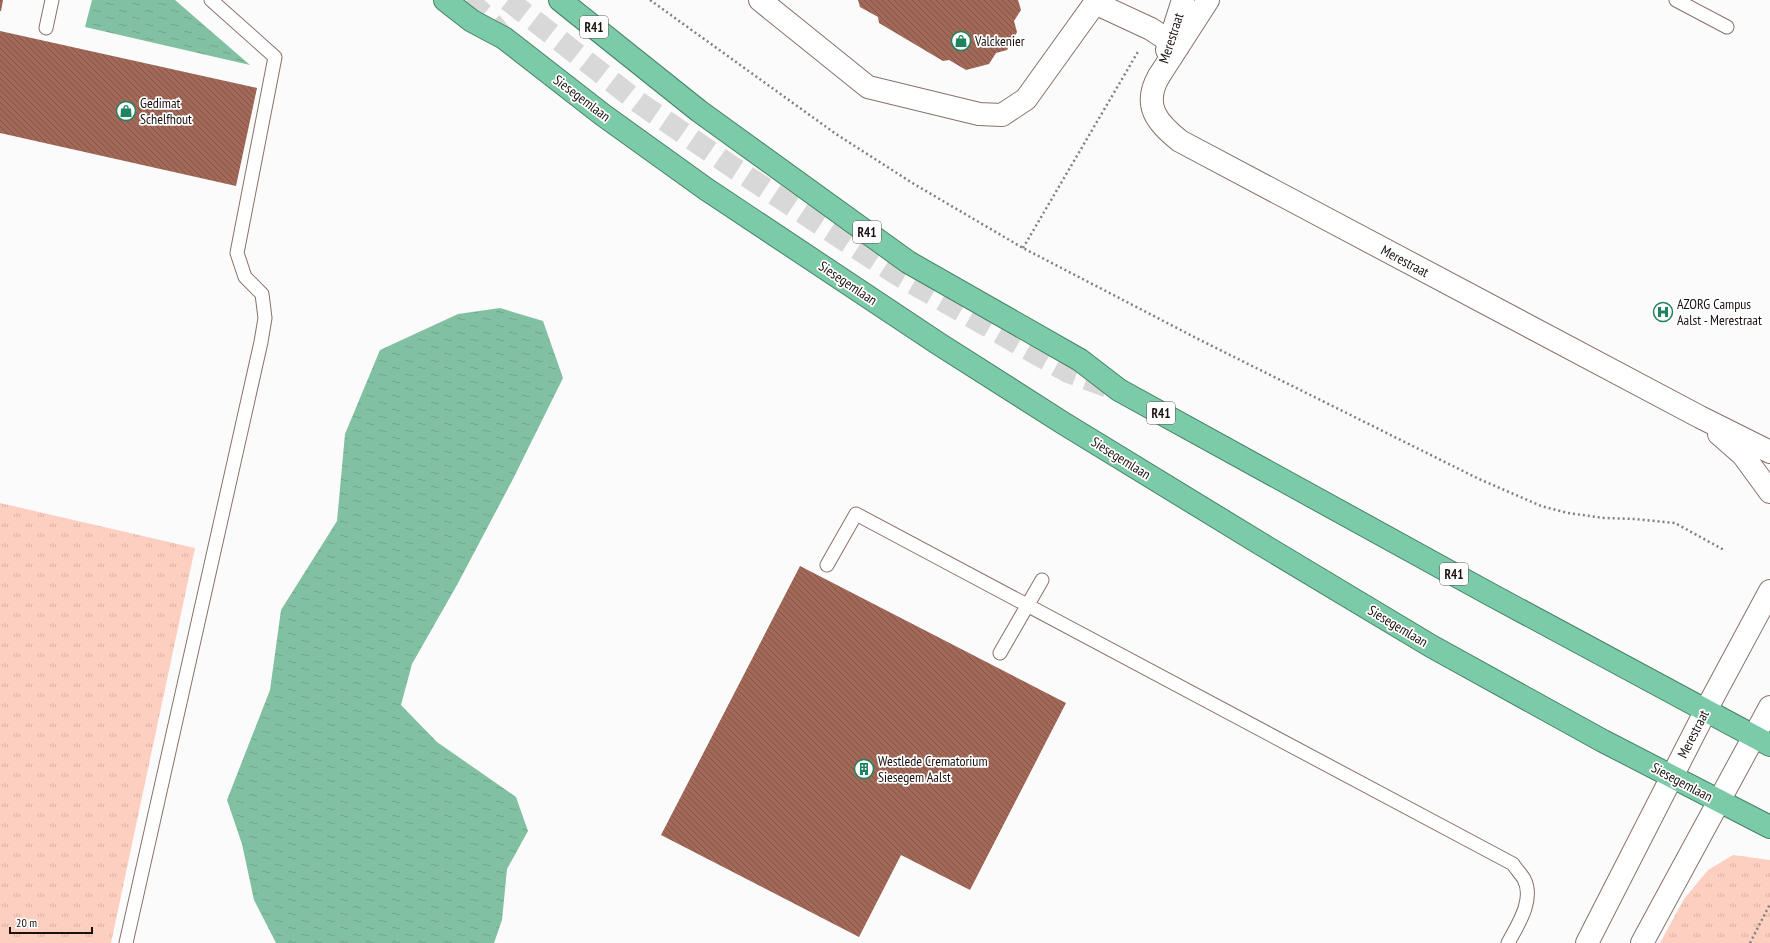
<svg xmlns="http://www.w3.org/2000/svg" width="1770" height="943" font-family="'PT Sans Narrow',sans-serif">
<defs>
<pattern id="grass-tufts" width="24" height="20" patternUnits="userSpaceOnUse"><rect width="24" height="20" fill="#fdcfc1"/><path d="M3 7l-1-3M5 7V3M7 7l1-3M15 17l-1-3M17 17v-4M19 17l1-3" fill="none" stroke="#d8b1a5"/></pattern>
<pattern id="water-ripples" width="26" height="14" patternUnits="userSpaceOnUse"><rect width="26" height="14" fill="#82c0a2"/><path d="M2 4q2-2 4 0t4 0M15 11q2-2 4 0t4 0" fill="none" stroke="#70a48a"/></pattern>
<pattern id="building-back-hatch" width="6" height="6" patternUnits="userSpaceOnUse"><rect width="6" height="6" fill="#a26959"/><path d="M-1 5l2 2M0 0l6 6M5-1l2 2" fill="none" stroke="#835548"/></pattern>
</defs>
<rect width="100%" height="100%" fill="#fbfbfb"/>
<path fill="url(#grass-tufts)" d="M0,503L195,548L111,943H0Z
M1733,855L1770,860V943H1660L1684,899L1708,870Z"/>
<path fill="url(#water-ripples)" d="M92,0H175L250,65L85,27Z
M500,308L543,321L563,378L512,481L457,585L412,664L401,705L437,742L516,797L528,831L507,869L502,920L494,943H276L254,900L242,844L227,800L270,690L281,610L337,521L345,434L380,350L458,314Z"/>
<path fill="url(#building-back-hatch)" d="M0,0H3L1,11H0Z
M858,0H1018L1021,10L1014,21L1017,32L1007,50L996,53L989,64L966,70L949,60L943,61L879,23L878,17L860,7Z
M0,31L257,88L236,186L0,133Z
M800,566L1066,703L970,890L901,855L859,937L661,835Z"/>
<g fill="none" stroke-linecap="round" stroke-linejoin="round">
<path stroke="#d9d8d8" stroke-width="22" stroke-dasharray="22 11" stroke-linecap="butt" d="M467,0L486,16L504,38
M508,0L638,102L734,168L898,275L1068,372L1114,389"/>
<defs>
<path id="service" d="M1676,0L1727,27
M46,28L52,0
M827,565L856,514L1513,864C1516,869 1521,874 1524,879C1535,900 1517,926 1508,943
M1000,653L1042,580
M126,943L261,342L265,318L262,294L245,277L237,253L275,57L211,0"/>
<path id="minor" d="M760,0L868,87L979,114L1002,115L1026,99L1095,3L1151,29L1178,47
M1167,50L1183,0
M1159,76L1208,0"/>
<path id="tertiary" d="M1159,76C1142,105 1157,123 1180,141L1700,417L1770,452
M1719,434L1743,455L1770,492
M1587,943L1706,710L1770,591
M1642,943L1770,707"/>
<path id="trunk" d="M445,0L472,21L504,38L603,115L706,189L939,344L1063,423L1261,544L1431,646L1603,741L1770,827
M560,0L699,111L908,262L1080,360L1119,390L1486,592L1770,745"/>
</defs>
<use href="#service" stroke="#89726b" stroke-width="15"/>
<use href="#minor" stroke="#89726b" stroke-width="24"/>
<use href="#tertiary" stroke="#89726b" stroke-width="24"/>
<use href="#trunk" stroke="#458265" stroke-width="24"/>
<path stroke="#847f7e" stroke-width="2.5" stroke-dasharray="2 3" stroke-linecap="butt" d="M650,0L836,134L914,184L1023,248L1200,340L1479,479L1541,506L1568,513L1604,518L1635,519L1675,523L1724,550
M1023,248L1139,50
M1750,943L1770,904"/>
<use href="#service" stroke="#fff" stroke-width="13"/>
<use href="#minor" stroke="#fff" stroke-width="22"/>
<use href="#tertiary" stroke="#fff" stroke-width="22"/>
<use href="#trunk" stroke="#7ccba8" stroke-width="22"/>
</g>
<defs>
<symbol id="shop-ring" viewBox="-11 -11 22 22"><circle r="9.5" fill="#fff" stroke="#1f835d" stroke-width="1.5"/><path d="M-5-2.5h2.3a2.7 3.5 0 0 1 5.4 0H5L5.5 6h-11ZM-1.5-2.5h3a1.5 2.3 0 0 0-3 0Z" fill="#1f835d"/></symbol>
<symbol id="hospital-ring" viewBox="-11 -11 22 22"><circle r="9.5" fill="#fff" stroke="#1f835d" stroke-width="1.5"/><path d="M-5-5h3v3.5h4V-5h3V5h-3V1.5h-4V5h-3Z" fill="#1f835d"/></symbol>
<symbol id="building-ring" viewBox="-11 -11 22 22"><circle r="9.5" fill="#fff" stroke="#1f835d" stroke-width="1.5"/><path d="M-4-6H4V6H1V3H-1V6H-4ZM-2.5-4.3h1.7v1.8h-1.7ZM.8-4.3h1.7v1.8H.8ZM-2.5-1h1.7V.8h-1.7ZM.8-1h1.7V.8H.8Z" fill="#1f835d"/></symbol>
</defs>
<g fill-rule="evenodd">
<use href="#shop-ring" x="950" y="30" width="22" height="22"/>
<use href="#shop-ring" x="115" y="100" width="22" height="22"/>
<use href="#hospital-ring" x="1652" y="301" width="22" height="22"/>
<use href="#building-ring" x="853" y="758" width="22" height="22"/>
</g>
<g text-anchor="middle" stroke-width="3.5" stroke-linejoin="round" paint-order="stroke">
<g fill="#fff" stroke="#5f5958" stroke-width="1">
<rect x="580" y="16" width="28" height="22" rx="3"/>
<rect x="853" y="221" width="28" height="22" rx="3"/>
<rect x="1147" y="402" width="28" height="22" rx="3"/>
<rect x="1440" y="563" width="28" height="22" rx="3"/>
</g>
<g font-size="13" font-weight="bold" fill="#1b1210">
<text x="594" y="32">R41</text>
<text x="867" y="237">R41</text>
<text x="1161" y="418">R41</text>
<text x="1454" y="579">R41</text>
</g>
<g font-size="14" fill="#1b1210" stroke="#fff">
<text transform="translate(1171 38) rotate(-72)" y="5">Merestraat</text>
<text transform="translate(582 98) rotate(37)" y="5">Siesegemlaan</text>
<text transform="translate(1405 261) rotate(28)" y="5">Merestraat</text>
<text transform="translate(848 283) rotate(34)" y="5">Siesegemlaan</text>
<text transform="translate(1121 458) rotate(32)" y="5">Siesegemlaan</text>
<text transform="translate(1398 626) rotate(31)" y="5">Siesegemlaan</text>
<text transform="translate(1693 734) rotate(-63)" y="5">Merestraat</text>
<text transform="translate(1682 782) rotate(28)" y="5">Siesegemlaan</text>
</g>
<g font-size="14" fill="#1b1210" stroke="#fff" text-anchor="start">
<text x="975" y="46">Valckenier</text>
<text x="140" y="108">Gedimat<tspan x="140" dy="16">Schelfhout</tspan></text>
<text x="1677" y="309">AZORG Campus<tspan x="1677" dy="16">Aalst - Merestraat</tspan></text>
<text x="878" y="766">Westlede Crematorium<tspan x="878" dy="16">Siesegem Aalst</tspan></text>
</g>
</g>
<path d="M10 927v6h82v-6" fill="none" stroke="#1b1210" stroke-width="2"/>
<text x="16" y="927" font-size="12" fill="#1b1210" stroke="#ffffff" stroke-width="3" paint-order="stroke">20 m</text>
</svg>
